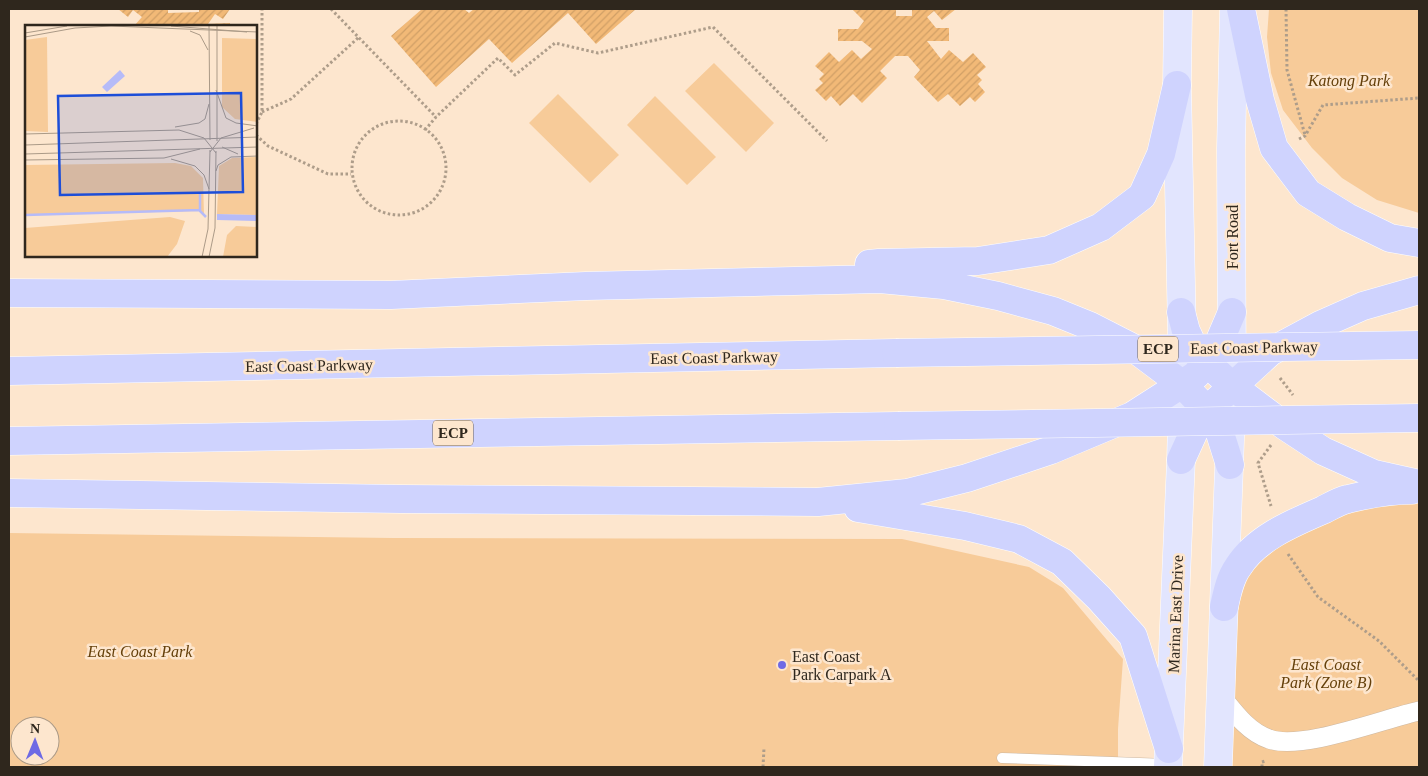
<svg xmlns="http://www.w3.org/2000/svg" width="1428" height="776" font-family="'Times New Roman',serif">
<defs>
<pattern id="building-hatch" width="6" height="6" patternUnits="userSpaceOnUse" patternTransform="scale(1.25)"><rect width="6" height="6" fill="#f2b977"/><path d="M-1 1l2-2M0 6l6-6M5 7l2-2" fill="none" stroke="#d09f66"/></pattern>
</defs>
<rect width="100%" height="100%" fill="#fde6ce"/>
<path fill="#f7cb99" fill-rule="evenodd" d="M1269,9H1419V213L1377,200L1342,178L1312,148L1283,110L1271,73L1267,37Z
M714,63L774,123L746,152L685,91Z
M558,94L619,155L590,183L529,123Z
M655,96L716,157L687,185L627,125Z
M1419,501V767H1229L1236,623L1241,593L1251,568L1281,543L1347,511Z
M9,533L393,538L902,539L1029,567L1063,588L1123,659L1118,729V767H9ZM20,726H50V756H20Z"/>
<path fill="url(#building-hatch)" d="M118,9H168V13L199,12V9H230L223,19L215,14L208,24L230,23V26H134L142,17L133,10L128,17Z
M422,9H464L469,13L474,9H636L596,44L568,13L512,63L489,39L436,87L391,36Z
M852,9H896V16H912V9H956L942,20L934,11L927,17L936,28H949V41H927L941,59L949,50L963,62L973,53L986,67L977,75L982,80L978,84L985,92L975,102L970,97L960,106L948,94L938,102L914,77L920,70L908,56H895L880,71L887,78L862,103L853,94L840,106L831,96L826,101L815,90L823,83L819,79L824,74L815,66L829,52L839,62L852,50L861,59L872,49L862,41H838V29H858L864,21Z"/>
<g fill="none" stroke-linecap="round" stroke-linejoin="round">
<defs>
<path id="lane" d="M1002,758L1167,764"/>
<path id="street" d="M1221,696C1234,712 1248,732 1269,739C1301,751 1383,719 1419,711"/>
<path id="primary" d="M1168,767L1181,460L1183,385L1177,85L1178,9
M1218,767L1232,386L1231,149L1234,9"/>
<path id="highway" d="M1241,9L1260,100L1274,148L1308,193L1347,217L1390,238L1419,243
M869,264L879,263L978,261L1049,250L1101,227L1142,196L1161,154L1177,85
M9,293L391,295L586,286L880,279L944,285L998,296L1053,311L1090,326L1135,349L1183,385L1207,410L1218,427L1230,465
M1181,312L1186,331L1194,348L1207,363L1232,386L1285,426L1323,451L1374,474L1419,484
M9,371L896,353
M9,441L898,426
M1181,460L1197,425L1207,410L1270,352L1320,325L1363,306L1419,290
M9,493L401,499L818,502L907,493L967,478L1051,450L1132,416L1196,375L1217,347L1232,312
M858,508L965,526L1019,539L1062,562L1099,598L1133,636L1169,749
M1224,607C1227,593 1230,578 1238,567C1256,538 1293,523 1323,510C1331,506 1339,501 1348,499C1368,494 1391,490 1412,490"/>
</defs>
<use href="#lane" stroke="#ceb8a1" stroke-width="11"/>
<use href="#street" stroke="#ceb8a1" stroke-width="20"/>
<use href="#primary" stroke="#fff" stroke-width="29"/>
<use href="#highway" stroke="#fff" stroke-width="29"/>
<path stroke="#ae9d8a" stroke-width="3" stroke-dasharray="2.5 2.5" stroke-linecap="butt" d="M331,9L436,117
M1286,9L1287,70L1305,135
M262,112L291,99L359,37
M352 168a47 47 0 1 1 94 0a47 47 0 1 1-94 0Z
M256,124L262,112V9
M425,130L436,117L498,58L515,75L555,43L598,53L713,27L827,141
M256,135L268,146L328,174H351
M1299,139L1305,136L1323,105L1419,98
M1280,378L1293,395
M1271,445L1258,463L1271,506
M1288,554L1318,597L1379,641L1419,681
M763,767L764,748
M1262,767V762L1265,761"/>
<use href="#lane" stroke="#fff" stroke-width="10"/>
<use href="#street" stroke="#fff" stroke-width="19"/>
<use href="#primary" stroke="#e2e5fe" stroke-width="28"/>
<use href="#highway" stroke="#cfd3fe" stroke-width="28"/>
<defs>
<path id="highway-bridge" d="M896,353L1419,345
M898,426L1419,418"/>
</defs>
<use href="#highway-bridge" stroke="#fff" stroke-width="29" stroke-linecap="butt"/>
<use href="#highway-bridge" stroke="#cfd3fe" stroke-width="28"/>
</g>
<circle fill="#6e6ae4" stroke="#fde6ce" stroke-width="2" cx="782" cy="665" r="5"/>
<g text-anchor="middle" stroke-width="5" stroke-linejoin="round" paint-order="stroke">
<g fill="#fde6ce" stroke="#6d6052" stroke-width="1">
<rect x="1138" y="336.5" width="40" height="25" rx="4"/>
<rect x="433" y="420.5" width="40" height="25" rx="4"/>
</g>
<g font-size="15" font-weight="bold" fill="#2f271d">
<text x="1158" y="354">ECP</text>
<text x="453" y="438">ECP</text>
</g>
<g font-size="16" font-style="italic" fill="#65400a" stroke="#fde6ce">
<text x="1349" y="86">Katong Park</text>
<text x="140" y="657">East Coast Park</text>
<text x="1326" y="670">East Coast<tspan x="1326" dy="18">Park (Zone B)</tspan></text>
</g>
<g font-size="16" fill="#2f271d" stroke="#fde6ce">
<text transform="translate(1232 237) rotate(-90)" y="6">Fort Road</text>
<text transform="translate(1254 347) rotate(-1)" y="6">East Coast Parkway</text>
<text transform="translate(714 357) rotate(-1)" y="6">East Coast Parkway</text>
<text transform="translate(309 365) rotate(-1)" y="6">East Coast Parkway</text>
<text transform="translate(1175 614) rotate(-88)" y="6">Marina East Drive</text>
</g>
<g font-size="16" fill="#2f271d" stroke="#fde6ce" text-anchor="start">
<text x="792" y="662">East Coast<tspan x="792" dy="18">Park Carpark A</tspan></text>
</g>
</g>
<g transform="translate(25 25)">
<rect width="232" height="232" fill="#fde6ce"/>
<path d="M145,192L160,196L152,219L142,232H0V203ZM211,201L232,202V232H198L202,210Z" fill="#f7cb99"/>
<path d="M22,12L23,107L0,106V15ZM197,13L232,14V97L210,94L197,82ZM232,132V190L192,189L194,141L207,133ZM150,138L166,141L178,153L179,191L174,186L0,190V140Z" fill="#f7cb99"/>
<path d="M95,45L100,51L82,67L77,62ZM192,189L232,190V196L192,195Z" fill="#b6bbf8"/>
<path fill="none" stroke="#b6bbf8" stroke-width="2.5" d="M175,169V186L181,192M0,190L175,185"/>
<path fill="none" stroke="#ab9a87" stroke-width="1" d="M146,1L222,7M184,1L185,115M165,6L175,10L183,25M0,8L42,1M0,12L50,3L86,1L233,7M191,65L201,93L211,98L233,101M150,102L174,98L180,94L184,79M0,109L154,105L179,113L191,128M192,116V1M0,120L233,112M197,122L213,129M185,127L196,113L229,103M0,129L233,122M146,134L170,141L179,150L184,164M0,135L139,133L175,124M191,146L193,140L206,132L233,131M177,232L183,204L185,125M184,232L190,203L191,126"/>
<path fill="#1d4ed8" fill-opacity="0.15" stroke="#1d4ed8" stroke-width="2.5" d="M216,68L218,167L35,170L33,71Z"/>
<rect width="232" height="232" fill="none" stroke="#2f271d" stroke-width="2.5"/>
</g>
<rect width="1428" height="776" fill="none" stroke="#2f271d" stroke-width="20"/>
<g transform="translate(35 741) rotate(1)"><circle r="24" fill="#fde6ce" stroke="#ab9a87"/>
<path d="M0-4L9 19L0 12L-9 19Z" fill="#6e6ae4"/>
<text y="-8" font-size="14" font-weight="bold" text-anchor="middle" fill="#2f271d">N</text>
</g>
</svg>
